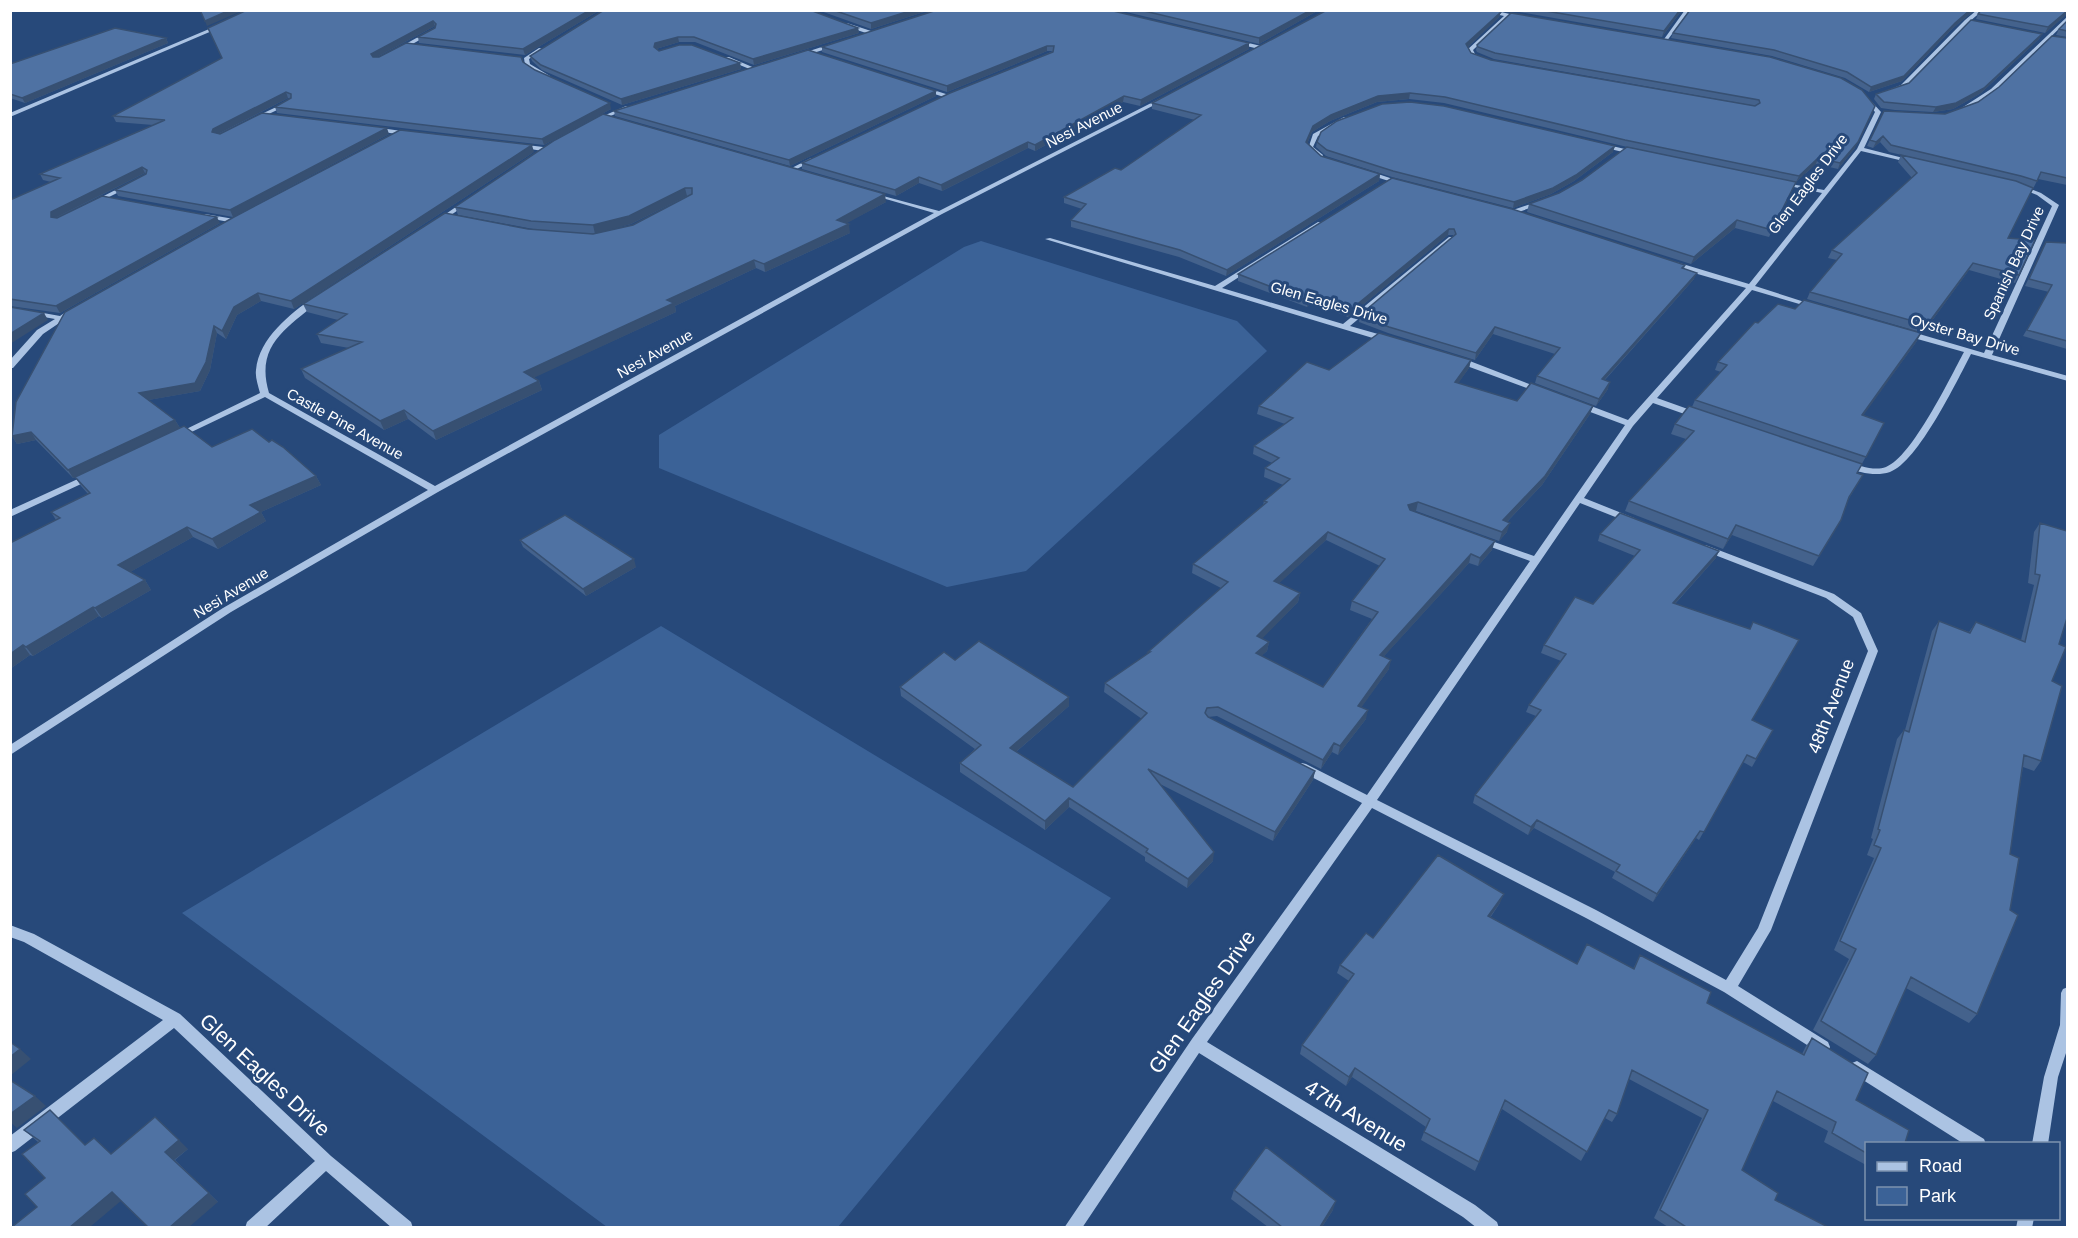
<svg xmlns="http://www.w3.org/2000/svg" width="2078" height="1238" font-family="Arial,sans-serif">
<rect width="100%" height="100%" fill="#27497a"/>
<path fill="#3b6297" d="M981,241L1237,321L1267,351L1026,571L947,587L659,468V435L964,247Z
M661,626L1111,898L838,1227H607L182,913Z"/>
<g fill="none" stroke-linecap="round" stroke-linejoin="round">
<path fill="#abc3e3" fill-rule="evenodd" d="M1478,10H1492L1523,17L1521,18L1509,16L1473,50L1475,54L1483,58L1481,61L1471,56L1467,50L1504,16Z
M1685,10H1690L1666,42H1662Z
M1977,10H1983L1969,22L1905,87L1891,91V89L1901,85L1965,20Z
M2068,16V20L1995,91L1964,111H1960V109L1991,89Z
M847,23L874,32L875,33L872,35L845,26Z
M221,24L226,25L10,117V113Z
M427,32L432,33L400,51L395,50Z
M1236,40L1261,46L1262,47L1259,49L1234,43Z
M834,43L836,46L800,57L797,55Z
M539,48L544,49L529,59L530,64L550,76V78H546L525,65L524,58Z
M725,57H729L757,69L752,70L725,59Z
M924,87L949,95L950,96L947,98L922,90V88Z
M1861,90L1881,112L1864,148L1915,161L1912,163L1861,151L1755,286L1817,306L1813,308L1752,290L1657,398L1699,413V417H1693L1653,403L1633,426L1584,498L1634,518L1636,520L1634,522H1628L1580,503L1377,800L1596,910L1726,980L1758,928L1868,651L1853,617L1826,598L1702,550L1700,548L1705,545L1708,546L1834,594L1861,613L1878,651L1771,930L1738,986L1828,1042L1830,1047L1828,1052L1823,1054L1818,1052L1724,992L1586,918L1372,808L1207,1042L1475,1205L1497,1222L1499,1228H1477L1463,1217L1199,1053L1082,1228H1064L1192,1039L1362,803L1298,770L1296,767L1298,764L1302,763L1306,764L1367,795L1530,561L1477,542L1475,540L1477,538H1483L1534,556L1625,425L1577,407V403H1583L1628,420L1746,288L1670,266V262H1676L1749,284L1822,193L1780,184V182L1824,190L1857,149L1875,112L1858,92Z
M1161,98L1166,99L942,214L438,492L231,612L10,755V745L223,608L428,490L265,397L181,437H175L174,435L260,393C258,385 255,377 256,370C259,338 290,314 314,297L321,299C290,327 254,343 269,393L435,486L934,213L872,195V193L939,211Z
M287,102L292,103L256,120L251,119Z
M626,106L631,107L597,122L592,121Z
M1344,117L1349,118L1318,136L1313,147L1323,155V157H1319L1308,149L1313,134Z
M373,127L409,132L412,134L409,136L371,130V128Z
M1600,143L1637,152L1638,153L1635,155L1598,146L1597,145Z
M519,144L543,147L546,149L543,151L517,147L516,146Z
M811,158L816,159L791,172L786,171Z
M1366,170L1405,183L1406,184L1401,185L1364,173L1363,172Z
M127,184L130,186L129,187L97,203L92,202Z
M2018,184L2041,193L2059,205L1992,355L2068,376V381L1971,354C1957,381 1918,462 1890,472C1875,477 1860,472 1845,468L1843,466L1845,464C1858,463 1872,472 1886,467C1912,457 1950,378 1964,352L1903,335V331H1909L1984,353L2052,206L2037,195L2016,187V185Z
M466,200L471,201L441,222H437V220Z
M1542,200L1545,202L1544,203L1513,214L1499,209L1502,207L1513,210Z
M205,214L234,219L237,221L234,223L203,217V215Z
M1318,222L1323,223L1222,288L1343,324L1449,237H1453V239L1350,326L1392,338V342H1386L1045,239L1050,238L1215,286Z
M10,307L60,316L70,309L77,311L43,334L13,368H10V360L37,330L55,319L10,311Z
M1456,358H1462L1547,391L1546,393H1540L1456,362Z
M91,473L94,474L96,476L94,478L10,517V510Z
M10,925L34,934L180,1014L331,1156L411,1222L413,1228H392L326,1171L265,1228H245L247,1222L315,1161L174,1028L15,1151L10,1153V1136L163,1020L24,942L10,937Z
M2068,987V1047L2058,1077L2048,1144H2032L2044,1077L2060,1025L2061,993L2063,989Z
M1857,1061L1984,1139L1986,1144H1964L1852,1073L1850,1068L1852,1063Z
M2018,1218H2034L2032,1228H2016Z"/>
</g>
<path fill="#44628c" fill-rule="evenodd" d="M600,10L525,55L419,43L418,37L435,28V26L377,57L523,62L535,70L611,109L544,145L277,113L275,107L290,99L288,98L219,134H389L233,217L118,196L115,190L146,174L145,173L56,218L220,223L60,313L10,306V200L51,182L43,180L40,174L153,125L116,122L113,116L222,58L208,28Z
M604,10L858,28L859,33L754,65L695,42H679L656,49L659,51L740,63L741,69L622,105L542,70L532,61L530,56Z
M818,10H930L871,29Z
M937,10L1249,49L1140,106L1123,102L1035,151L1028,148L942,191L919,183L896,196L802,169V163L1053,51H1047L947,92L822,52V47Z
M1118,10H1319L1259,44Z
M1508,10H1682L1662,37Z
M1690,10H1975L1953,28L1902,81L1869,92L1845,78L1772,56L1671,38L1673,33Z
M2067,10V14L2045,33L1976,19L1978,14Z
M1501,12L1499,17L1468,47L1471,53L1491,60L1755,106H1756L1494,59L1477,52L1476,50L1477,45L1770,57L1855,148L1838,169L1816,164L1796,182L1623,146L1444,103L1409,99L1377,102L1330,121L1312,132L1307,144L1321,156L1380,174L1379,181L1226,276L1179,257L1071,227V220L1082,209L1064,203V197L1121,170L1195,120L1152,109V103Z
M2067,21V37L2056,35L2059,29Z
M2042,34L2039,39L1981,93L1953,109L1933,112L1895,110L1881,108L1874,99L1876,94L1909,83Z
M166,38L168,43L25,103L10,98V64Z
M2067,38V185L2038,179L2008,238L2019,275L2015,283L1969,270L1923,333L1807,299L1810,292L1837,260L1828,258L1832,250L1912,178L1898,162L1901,155L2011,180L1889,152L1880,142L1873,148L1867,146L1884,111L1945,114L1978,102Z
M936,96L790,166L615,116L614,111Z
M555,140L886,202L846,223L850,233L765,272L756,268L675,306L676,312L534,377L539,381L542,390L436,440L408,419L384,430L305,378L301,369L349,348L321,343L317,334L338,320L307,312L303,304L528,229H533L458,215L455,207ZM687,196L633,225L604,231L631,224Z
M1317,142L1613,152L1574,181L1551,194L1513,208L1392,177L1326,156L1316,147Z
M534,152L294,309L261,301L237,315L226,339L217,333L210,370L200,391L148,400L175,420L180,428L212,447L316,476L321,485L261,512L266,521L218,549L193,537L130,572L145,580L151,590L102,618L99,616L33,656L30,655L10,669V543L56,520L51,512L88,494L81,486L75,477L73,478L36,440L17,444L12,436L16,402Z
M1392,178L1685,265L1684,269L1694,279L1605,380L1608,389L1596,406L1535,383L1537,376L1555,354L1493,334L1475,360L1388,333L1359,322L1360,315L1453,237V235H1448L1348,317L1311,303L1307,307L1238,281V274Z
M1796,182L1769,237L1735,228L1691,264L1527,212L1529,204Z
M2046,242L2067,243V349L2023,336L2049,292L2025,286Z
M1795,309L1917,341L1863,415L1884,423L1857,473L1863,475L1848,500L1841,520L1813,566L1732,535L1723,549L1625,511L1629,501L1686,439L1671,434L1675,424L1692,407L1695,400L1721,372L1715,370L1718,362L1758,323Z
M1471,360L1469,368L1458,383L1517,401L1593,406L1590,414L1542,485L1507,522V532L1499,541L1416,511L1413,512L1492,550L1478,566L1469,563L1384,656L1389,669L1361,707L1366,719L1338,755L1332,752L1321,769L1217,716L1208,717L1315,771L1313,780L1273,841L1160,784L1213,861L1187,888L1145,861V857L1069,807L1045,830L960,772V763L975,749L901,696L900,687L955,660L1069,697V706L1016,752L1073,787L1142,719L1104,692L1105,683L1148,654V652L1221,588L1192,573L1193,564L1263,505L1264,501L1283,485L1264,477L1265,468L1272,463L1253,454L1254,446L1285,424L1257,414L1259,406L1329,370ZM1326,540L1380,566L1352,601L1350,610L1372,619L1323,687L1261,656L1267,651L1269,642L1262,638L1298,602L1300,593L1279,583Z
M2040,523L2059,644L2052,681L2041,761L2034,771L2023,767L1977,1014L1969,1023L1906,988L1876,1055L1868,1064L1813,1030L1849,959L1834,950L1874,858L1867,855L1873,839L1871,838L1897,739L1904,730H1905L1932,631L1939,621L1969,632L1976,622L2021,640L2034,585L2028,583L2034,532Z
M1600,534L1716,558L1675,604L1752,720L1773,730L1752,767L1743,762L1699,840L1696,838L1653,902L1612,878L1615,872L1534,828L1528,835L1473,803L1475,795L1536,716L1526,712L1529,705L1561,661L1541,653L1544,645L1593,604L1635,556L1598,541Z
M520,540L636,567L586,596L523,547Z
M1500,903L1490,918L1577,964L1633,969L1640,955L1707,1003L1802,1054L1806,1046L1812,1038L1856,1100L1866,1143V1165L1824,1142L1828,1131L1773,1101L1742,1170L1775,1200L1828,1227H1668L1654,1218L1702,1118L1629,1079L1617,1114L1612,1122L1605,1118L1581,1161L1502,1109L1475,1171L1421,1140L1426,1127L1352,1077L1346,1086L1300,1054L1302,1045L1349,981L1337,973L1340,965L1373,938Z
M24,1130L86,1145L111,1154L188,1149L175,1160L218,1202L121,1201L37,1207L45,1178L38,1142Z
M1234,1190L1333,1210L1322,1227H1268L1231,1199Z"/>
<path fill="#375072" d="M230,10H244L207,26L205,21Z
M590,10H600L525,55L523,49Z
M913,10H930L871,29V23Z
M1311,10H1319L1259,44V38Z
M1680,10H1682L1662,37L1664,31Z
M1970,10H1975L1953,28L1902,81L1869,92L1871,87Z
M2067,11V14L2045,33L2048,27Z
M1501,12L1499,17L1465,50L1466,44Z
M433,21L435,26L373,59L371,54Z
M858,28L859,33L754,65L753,59Z
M2042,34L2039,39L1981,93L1953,109L1933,112L1936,107Z
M678,37L679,42L656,49L654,47L655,43Z
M166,38L168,43L25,103L22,98Z
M1249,43V49L1140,106L1141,100Z
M1047,46V51L947,92V86Z
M740,63L741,69L622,105L621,99Z
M936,91V96L790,166L789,160Z
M286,92L288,98L216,135L212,132L213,129Z
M1410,93L1409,99L1377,102L1330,121L1312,132L1305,149L1306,142L1313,126L1331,115L1378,96Z
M1124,96L1123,102L1035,151V145Z
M610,103L611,109L544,145L542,139Z
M1875,106L1855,148L1838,169L1840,163Z
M387,128L389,134L233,217L230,210Z
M1883,136L1880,142L1873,148L1876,142Z
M1028,142V148L942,191L941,185Z
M532,145L534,152L294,309L291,301Z
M1615,146L1613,152L1574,181L1551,194L1513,208L1514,202Z
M1818,158L1816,164L1796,182L1799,176Z
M142,167L145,173L55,218L51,217V212Z
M1380,174L1379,181L1226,276L1227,270Z
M919,177V183L896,196L895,190Z
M685,188L687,196L631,224L595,234L593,225Z
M885,194L886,202L838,228L837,220Z
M217,217L220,223L60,313L56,306Z
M1737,220L1735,228L1691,264L1694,257Z
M849,224L850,233L765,272L764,264Z
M1449,229L1448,235L1348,317L1349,311Z
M754,260L756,268L675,306L676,312L527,381L524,372L667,300Z
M1973,263L1969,270L1923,333L1927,325Z
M1697,273L1694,279L1599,386L1602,379Z
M258,293L261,301L237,315L226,339L222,331L234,307Z
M1313,296L1311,303L1307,307L1308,301Z
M44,313L48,320L10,344V334Z
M214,326L217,333L210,370L200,391L143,401L139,393Z
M1495,327L1493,334L1475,360L1476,353Z
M1921,333L1917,341L1858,423L1862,415Z
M1471,360L1469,368L1453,391L1455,382Z
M539,381L542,390L436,440L433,431Z
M1610,382L1608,389L1596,406L1599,399Z
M1593,406L1590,414L1542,485L1500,529L1503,520Z
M404,410L408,419L384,430L380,421Z
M175,420L180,428L73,478L68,470Z
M31,432L36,440L17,444L12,436Z
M316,476L321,485L261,512L266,521L218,549L212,539L250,505Z
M1418,502L1416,511L1405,513L1408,505Z
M1510,523L1507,532L1499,541L1502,532Z
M1736,525L1732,535L1723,549L1728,539Z
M187,527L193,537L125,575L118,565Z
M1328,532L1326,540L1272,590L1274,581Z
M1495,541L1492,550L1478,566L1480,558Z
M1719,551L1716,558L1669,610L1673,603Z
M1471,554L1469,563L1377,664L1380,655Z
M634,559L636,567L586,596L583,589Z
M145,580L151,590L102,618L95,608Z
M1300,593L1298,602L1256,645L1257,636Z
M93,607L99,616L33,656L26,647Z
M1269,642L1267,651L1255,662L1256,653Z
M23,645L30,655L10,669V654Z
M1391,660L1389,669L1356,715L1358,706Z
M1069,697V706L1010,757V748Z
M1368,710L1366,719L1338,755L1340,746Z
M1334,743L1332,752L1321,769L1323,760Z
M1315,771L1313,780L1273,841L1275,832Z
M1069,798V807L1045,830V821Z
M1537,820L1534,828L1528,835L1531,827Z
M1700,831L1696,838L1653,902L1657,894Z
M1214,852L1213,861L1187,888L1188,879Z
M1504,894L1500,903L1484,925L1488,916Z
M20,1049L31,1059L10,1076V1057Z
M1355,1068L1352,1077L1346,1086L1349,1077Z
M35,1096L46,1106L17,1128L10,1122V1114Z
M179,1140L188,1149L174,1160L165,1152Z
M112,1192L122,1200L90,1227H70Z
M209,1193L218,1202L189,1227H170Z
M1336,1201L1333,1210L1322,1227H1320Z"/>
<path fill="#4f72a3" stroke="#375072" stroke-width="1.5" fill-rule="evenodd" d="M200,10H230L205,21Z
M247,10H590L523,49L418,37L435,28L436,24L433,21L371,54L373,57H379L406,43L521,57L523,62L535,70L610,103L542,139L275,107L291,98V94L286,92L213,129L212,132L220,134L262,113L387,128L230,210L115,190L146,174L147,170L142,167L51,212V217L57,218L102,196L217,217L56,306L10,299V200L60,178L40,174L165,120L113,116L222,58L208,28Z
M604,10H810L858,28L753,59L694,37H678L655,43L654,47L659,51L679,45H692L740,63L621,99L541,65L530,56Z
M833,10H913L871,23Z
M937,10H1109L1249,43L1141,100L1124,96L1035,145L1028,142L941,185L919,177L895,190L802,163L950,93L1053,52L1054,46H1047L947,86L822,47Z
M1140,10H1311L1259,38Z
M1327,10H1494L1501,12L1466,44L1471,53L1491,60L1755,106L1760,103L1759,100L1495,53L1478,47L1477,45L1511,13L1770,57L1841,78L1862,90L1875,106L1858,142L1840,163L1818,158L1799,176L1625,140L1445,97L1410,93L1378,96L1331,115L1313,126L1306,142L1321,156L1380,174L1227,270L1180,250L1071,220L1086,204L1064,197L1115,168L1121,170L1201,115L1152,103Z
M1540,10H1680L1664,31Z
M1690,10H1970L1955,23L1904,76L1871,87L1847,72L1774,50L1673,33Z
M1981,10H2067V11L2048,27L1978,14Z
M1971,20L2042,34L1984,88L1956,103L1936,107L1884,102L1876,94L1909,83Z
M2067,21V31L2059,29Z
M115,28L166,38L22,98L10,94V64Z
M2052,36L2067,38V178L2041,172L2037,181L2021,176L1891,145L1883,136L1876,142L1870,140L1884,111L1945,114L1978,102L1999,87Z
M808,50L936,91L789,160L614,111Z
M1410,102L1444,106L1615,146L1576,175L1553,188L1514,202L1393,171L1327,150L1317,142L1321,132L1337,121L1382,104Z
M603,114L885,194L837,220L849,224L764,264L754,260L667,300L674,303L524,372L539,381L433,431L404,410L380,421L301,369L362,342L317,334L347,314L303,304L445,213L528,229L593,234L633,225L692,194V188H685L629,216L593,225L531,221L455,207L555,140Z
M400,130L532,145L291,301L258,293L234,307L222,331L214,326L206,362L195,383L139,393L175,420L68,470L31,432L12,436L16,402L65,312L234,217Z
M1627,147L1796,182L1772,230L1737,220L1694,257L1529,204L1559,193L1582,180Z
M1901,155L2016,181L2033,188L2008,238L2035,240L2019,275L1973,263L1927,325L1810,292L1842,254L1832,250L1917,173Z
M1392,178L1512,209L1685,265L1682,268L1697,273L1602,379L1610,382L1599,399L1537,376L1560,348L1495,327L1476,353L1389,327L1360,315L1456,234L1454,229H1449L1349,311L1313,296L1308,301L1238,274Z
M2046,242L2067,243V341L2027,330L2052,285L2029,279Z
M1804,300L1921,333L1862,415L1884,423L1866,457L1695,400L1727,365L1718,362L1755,322L1758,323L1778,304L1795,309Z
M10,307L44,313L10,334Z
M1379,333L1471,360L1455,382L1517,401L1531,383L1593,406L1545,476L1503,520L1510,523L1502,532L1418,502L1408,505L1410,510L1495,541L1480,558L1471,554L1380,655L1391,660L1358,706L1368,710L1340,746L1334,743L1323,760L1218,707L1207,708L1205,713L1208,717L1315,771L1275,832L1148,769L1214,852L1188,879L1146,852L1148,849L1069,798L1045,821L960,763L981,745L900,687L944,652L955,660L979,641L1069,697L1010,748L1073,787L1147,713L1105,683L1150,652H1148L1228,582L1193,564L1267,502L1264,501L1290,479L1265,468L1279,458L1254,446L1293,418L1259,406L1307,362L1329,370ZM1328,532L1385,559L1352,601L1378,612L1323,687L1256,653L1269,642L1257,636L1300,593L1274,581Z
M1689,406L1862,464L1857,473L1863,475L1849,497L1841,520L1819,556L1736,525L1728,539L1629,501L1694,431L1675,424Z
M184,426L212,447L252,429L269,442L272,440L283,447L316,476L250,505L261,512L212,539L187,527L118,565L145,580L95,608L93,607L26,647L23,645L10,654V543L60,518L51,512L90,493L75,477Z
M1620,513L1719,551L1673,603L1750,629L1753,622L1799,640L1752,720L1773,730L1756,759L1747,755L1704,832L1700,831L1657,894L1616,871L1620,865L1537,820L1531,827L1475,795L1541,710L1529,705L1566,654L1544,645L1575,597L1593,604L1640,550L1600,534Z
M565,515L634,559L583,589L520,540Z
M2040,523L2067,531V618L2059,644L2066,647L2052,681L2062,686L2041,761L2024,755L2010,854L2019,858L2010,910L2018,915L1977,1014L1911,977L1876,1055L1821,1021L1856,949L1840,941L1881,848L1874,845L1880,830L1878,829L1904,730L1909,732L1939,621L1970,633L1976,622L2025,642L2040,575L2035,574Z
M1438,855L1504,894L1488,916L1577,964L1587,944L1634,969L1640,955L1711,992L1707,1003L1804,1055L1812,1038L1868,1073L1856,1100L1909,1130L1905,1143H1866V1153L1832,1133L1836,1122L1777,1091L1742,1170L1778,1193L1775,1200L1828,1227H1686L1660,1210L1708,1110L1632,1070L1617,1114L1609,1110L1587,1152L1505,1100L1479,1162L1424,1132L1430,1119L1355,1068L1349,1077L1302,1045L1354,974L1340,965L1366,933L1373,938Z
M10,1042L20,1049L10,1057Z
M10,1080L35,1096L10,1114Z
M50,1110L85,1145L94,1138L111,1154L155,1117L179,1140L165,1152L209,1193L170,1227H148L112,1192L70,1227H12L37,1207L25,1194L45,1178L22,1154L40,1141L24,1130Z
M1266,1147L1336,1201L1320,1227H1282L1234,1190Z"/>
<g text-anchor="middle" stroke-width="6" stroke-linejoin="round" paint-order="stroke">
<g font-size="15" fill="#fff" stroke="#27497a">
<text transform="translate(1084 125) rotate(-27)" y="5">Nesi Avenue</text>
<text transform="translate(1808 184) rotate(-53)" y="5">Glen Eagles Drive</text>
<text transform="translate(2014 263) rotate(-65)" y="5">Spanish Bay Drive</text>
<text transform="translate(1329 303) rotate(16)" y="5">Glen Eagles Drive</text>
<text transform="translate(1965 335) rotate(16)" y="5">Oyster Bay Drive</text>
<text transform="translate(655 354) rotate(-29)" y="5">Nesi Avenue</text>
<text transform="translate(345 424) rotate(29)" y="5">Castle Pine Avenue</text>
<text transform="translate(231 593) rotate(-31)" y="5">Nesi Avenue</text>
</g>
<g font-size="18" fill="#fff" stroke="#27497a">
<text transform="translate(1831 706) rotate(-69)" y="6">48th Avenue</text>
</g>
<g font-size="21" fill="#fff" stroke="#27497a">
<text transform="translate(1202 1002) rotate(-55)" y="7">Glen Eagles Drive</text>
<text transform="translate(265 1075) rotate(43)" y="7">Glen Eagles Drive</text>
<text transform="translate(1356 1116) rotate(32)" y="7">47th Avenue</text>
</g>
</g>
<rect width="2078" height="1238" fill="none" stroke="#ffffff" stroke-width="24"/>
<rect x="1865" y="1142" width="195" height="78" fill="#27497a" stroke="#7d92af" stroke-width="1.5"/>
<rect x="1877" y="1162" width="30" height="9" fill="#abc3e3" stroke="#7d92af" stroke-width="1.5"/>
<text x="1919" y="1172" font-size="18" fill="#ffffff">Road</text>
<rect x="1877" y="1187" width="30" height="18" fill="#3b6297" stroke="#7d92af" stroke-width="1.5"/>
<text x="1919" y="1202" font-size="18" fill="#ffffff">Park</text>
</svg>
